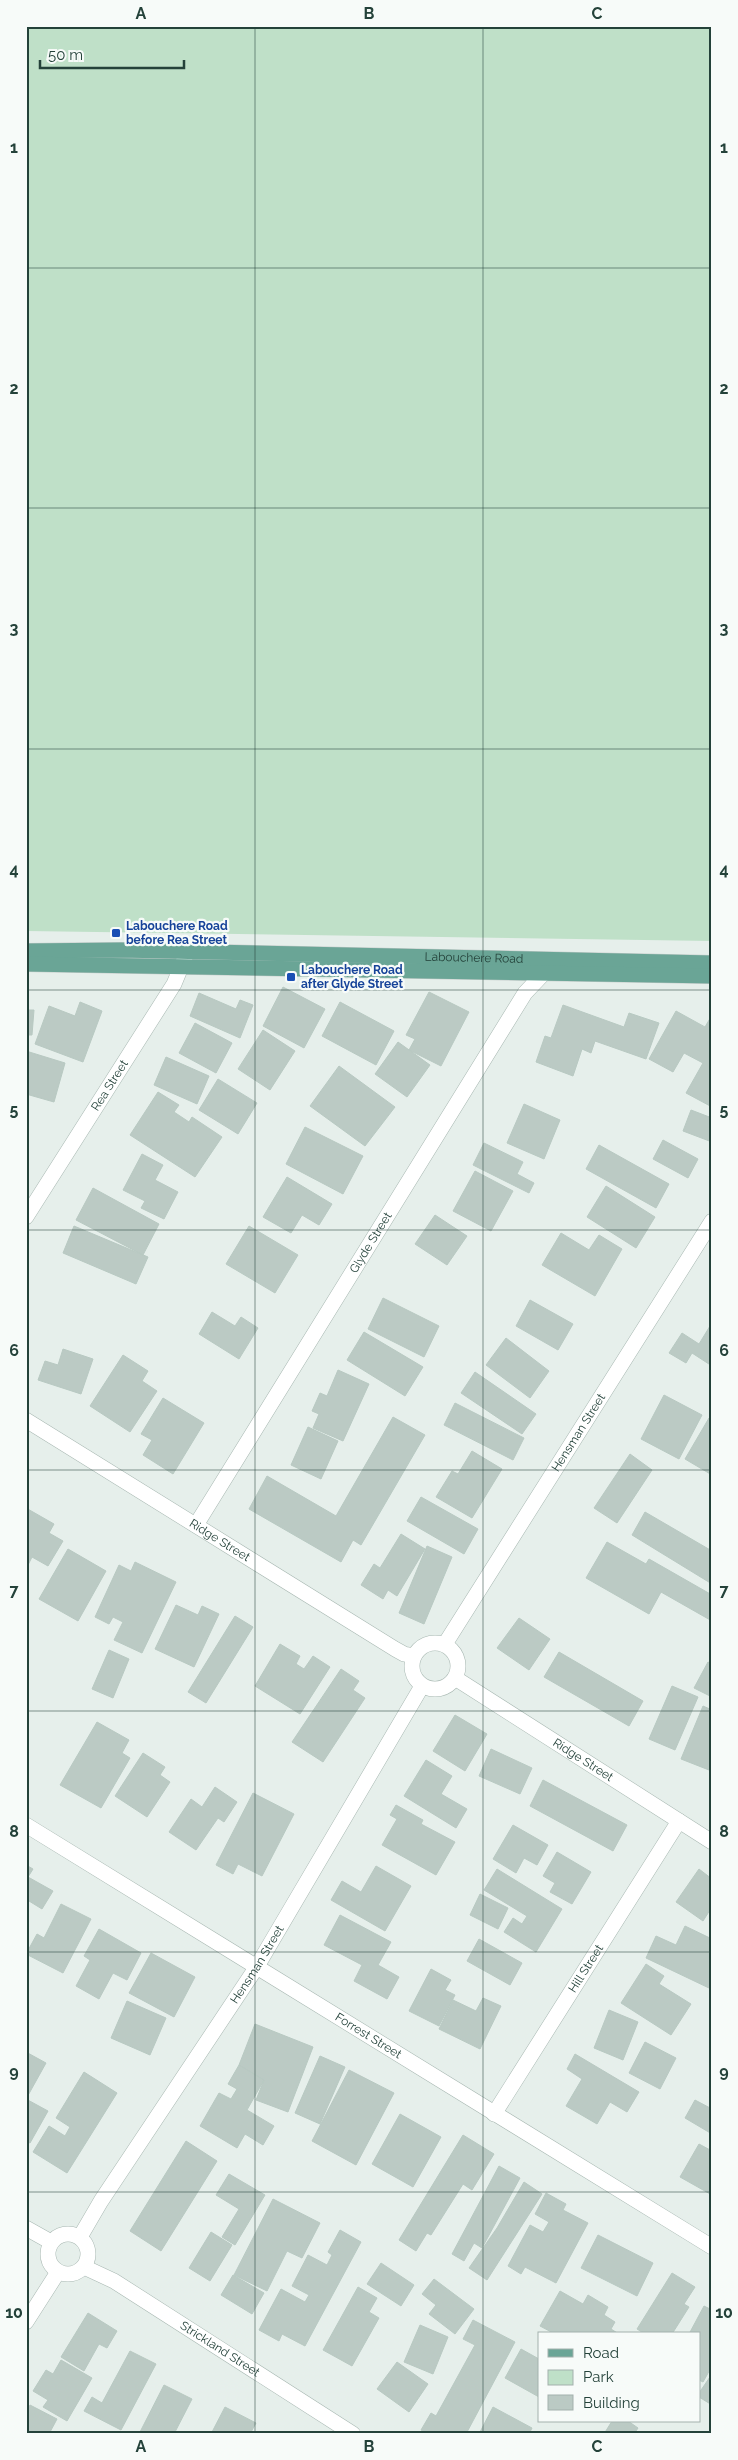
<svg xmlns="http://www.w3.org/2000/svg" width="738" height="2460" font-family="Raleway,sans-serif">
<rect width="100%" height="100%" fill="#e6efeb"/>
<path fill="#bfe0c8" d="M26,26H712V941L26,931Z"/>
<path fill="#bbcac4" stroke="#b8c9c2" d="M283,987L325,1009L304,1048L263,1026Z
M429,992L469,1012L441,1066L409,1050L415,1039L406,1035Z
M199,993L236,1009L240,1000L253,1005L240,1038L190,1016Z
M80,1002L102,1011L83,1062L35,1044L49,1006L75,1016Z
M340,1002L394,1031L376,1065L322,1036Z
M563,1005L624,1027L629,1013L659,1023L646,1059L595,1041L591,1053L582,1049L573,1076L536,1062L545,1036L551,1038Z
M26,1010H34L32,1035H26Z
M676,1011L705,1027L712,1015V1107L686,1093L703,1063L684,1053L673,1072L649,1059Z
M195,1023L232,1043L216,1073L179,1053Z
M263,1030L295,1051L270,1090L238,1069Z
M398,1042L430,1065L407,1097L375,1074Z
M26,1051L65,1063L54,1102L26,1094Z
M166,1057L209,1076L197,1104L154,1085Z
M339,1066L395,1107L365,1146L310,1106Z
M218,1079L257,1103L238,1134L199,1110Z
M158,1092L179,1105L174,1112L189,1122L192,1117L222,1137L195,1177L130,1135Z
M524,1104L560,1120L544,1159L507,1143Z
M691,1110L712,1118V1142L683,1131Z
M305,1127L363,1156L343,1194L286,1164Z
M663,1140L698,1159L688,1178L653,1159Z
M484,1143L523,1162L517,1174L534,1183L529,1193L473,1165Z
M599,1145L669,1184L656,1208L586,1169Z
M142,1154L163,1165L155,1180L178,1192L164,1219L141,1208L145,1201L123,1190Z
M475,1171L513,1191L491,1231L453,1211Z
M287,1177L332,1204L319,1225L302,1215L291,1233L263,1217Z
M606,1186L655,1217L636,1248L587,1217Z
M93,1188L159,1224L143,1255L76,1220Z
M435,1215L467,1236L447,1265L415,1244Z
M74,1226L148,1257L136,1284L63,1253Z
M249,1226L298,1255L275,1293L226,1264Z
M561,1233L589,1250L599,1235L622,1249L595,1296L542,1265Z
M383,1298L439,1326L424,1357L368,1329Z
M530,1300L573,1324L558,1350L516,1326Z
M212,1312L235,1326L241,1317L258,1328L239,1359L199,1334Z
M710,1326L712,1366L692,1353L686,1363L669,1353L682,1333L699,1344Z
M364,1332L423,1367L405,1396L347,1360Z
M506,1338L549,1371L530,1398L486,1365Z
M63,1349L93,1359L81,1394L38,1380L45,1361L58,1365Z
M123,1355L148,1371L142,1381L157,1391L130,1432L90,1406Z
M338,1370L369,1384L343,1441L313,1428L319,1414L312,1411L320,1393L327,1396Z
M475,1372L536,1414L522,1434L461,1393Z
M664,1395L702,1415L679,1459L641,1439Z
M163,1398L204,1423L173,1474L143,1455L152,1440L141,1434Z
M455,1403L524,1438L513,1460L444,1425Z
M393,1417L425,1435L361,1545L353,1540L341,1562L249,1509L267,1476L336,1516Z
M709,1418L712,1419V1475L685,1459Z
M308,1427L338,1441L321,1479L291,1465Z
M472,1451L502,1469L472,1518L436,1497L452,1471L458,1474Z
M630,1454L652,1470L617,1523L594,1508Z
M421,1497L478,1529L464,1554L407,1521Z
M26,1508L54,1524L49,1533L63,1541L48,1566L32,1557L26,1569Z
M645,1512L712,1551V1584L632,1535Z
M401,1534L425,1549L397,1596L388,1590L383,1599L361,1585L374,1564L380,1568Z
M607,1542L646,1564L649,1559L712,1595V1621L661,1592L649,1614L586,1578Z
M427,1546L452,1557L424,1624L399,1613Z
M68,1549L106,1571L78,1621L39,1599Z
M135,1562L176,1582L142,1653L114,1640L123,1622L113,1617L109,1624L95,1617L119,1565L131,1571Z
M176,1605L198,1615L202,1606L219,1614L194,1667L155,1649Z
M235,1616L253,1627L206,1703L188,1692Z
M519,1618L550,1639L529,1670L497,1648Z
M280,1644L300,1656L296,1664L304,1669L313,1656L330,1667L300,1714L255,1686Z
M109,1650L129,1659L113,1698L92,1689Z
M559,1652L643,1701L629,1726L544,1677Z
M708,1662L712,1664V1697L694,1688Z
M341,1669L359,1681L353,1690L365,1698L323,1762L292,1742Z
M672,1686L698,1697L675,1750L649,1739Z
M703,1706L712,1710V1762L709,1770L681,1759Z
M455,1715L487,1734L465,1771L433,1751Z
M97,1722L129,1740L122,1753L130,1758L101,1808L60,1785Z
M491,1749L532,1768L520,1794L479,1776Z
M143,1753L165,1767L160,1775L170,1782L147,1817L115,1796Z
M426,1760L452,1776L441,1794L467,1809L456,1828L404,1796Z
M543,1780L627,1825L613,1851L530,1806Z
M215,1787L237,1802L224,1822L218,1818L196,1850L169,1832L191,1799L202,1807Z
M253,1793L294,1814L262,1876L238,1864L233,1874L216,1865Z
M396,1805L423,1820L421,1824L455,1842L436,1875L382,1845L397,1819L390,1815Z
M513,1825L548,1845L537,1865L524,1858L516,1873L493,1859Z
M557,1852L591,1872L572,1904L550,1892L555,1883L543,1876Z
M26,1865L33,1869L28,1877L53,1891L42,1909L29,1901L26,1906Z
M376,1866L411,1886L385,1931L331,1900L342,1881L361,1892Z
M497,1869L562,1909L536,1952L504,1932L513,1918L522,1924L527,1916L484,1890Z
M699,1869L712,1879V1911L710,1910L703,1921L676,1902Z
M480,1894L508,1908L498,1929L470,1915Z
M61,1904L91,1919L63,1973L26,1954L37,1934L44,1938Z
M340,1915L391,1942L378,1965L399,1977L387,1999L354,1981L362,1965L324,1945Z
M685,1926L712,1939V1982L709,1988L646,1958L656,1936L676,1945Z
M99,1929L141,1953L127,1980L113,1973L99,1999L76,1986L90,1960L84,1956Z
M479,1939L522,1963L510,1985L467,1961Z
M151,1953L195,1977L174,2017L129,1993Z
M646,1964L664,1976L659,1984L691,2004L671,2035L621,2003Z
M431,1969L451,1980L445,1990L455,1995L439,2026L409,2011Z
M483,1998L501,2006L480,2049L439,2029L453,2000L476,2011Z
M127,2001L166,2018L150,2055L111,2038Z
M609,2010L638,2022L623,2060L594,2048Z
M255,2024L313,2047L288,2112L256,2100L264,2080L239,2065Z
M645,2042L676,2058L660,2089L629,2073Z
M26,2052L46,2063L26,2099Z
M575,2054L639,2092L627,2112L610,2102L597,2124L566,2106L582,2079L567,2069Z
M320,2056L345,2067L320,2124L295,2113Z
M239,2065L264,2080L247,2110L274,2126L263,2145L245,2134L237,2148L200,2126L219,2093L231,2099L237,2089L228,2084Z
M349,2070L394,2093L356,2165L312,2141Z
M84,2072L117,2093L67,2173L33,2152L49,2126L65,2136L70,2127L56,2118Z
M26,2099L48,2111L30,2143L26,2141Z
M695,2100L712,2109V2134L685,2118Z
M400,2114L441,2137L413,2187L372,2164Z
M463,2135L494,2154L472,2190L463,2184L431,2235L427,2233L416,2251L399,2240Z
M186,2141L217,2161L161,2251L130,2231Z
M699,2144L712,2151V2195L680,2177Z
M499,2166L520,2178L482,2248L474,2243L464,2261L452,2254Z
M229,2174L265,2195L235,2245L222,2237L239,2209L216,2195Z
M524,2182L542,2194L487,2280L469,2268L497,2228Z
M546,2193L566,2204L563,2210L588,2223L556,2283L525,2267L521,2274L508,2266L530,2225L543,2232L549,2222L535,2214Z
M273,2199L320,2223L302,2258L287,2251L267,2291L234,2275Z
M340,2230L361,2242L305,2346L282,2334L279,2341L259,2330L281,2289L305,2302L309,2295L292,2286L308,2255L327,2265L332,2255L328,2252Z
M211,2232L232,2245L210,2281L189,2268Z
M598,2235L653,2263L637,2296L581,2268Z
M381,2263L414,2285L401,2306L367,2284Z
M672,2273L695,2287L684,2304L689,2307L672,2334H645L637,2329Z
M233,2275L264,2293L252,2314L221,2295Z
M434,2279L474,2309L455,2334L429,2314L436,2305L422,2294Z
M358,2287L377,2298L369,2312L379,2318L352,2366L323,2350Z
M560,2291L583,2304L588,2295L608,2307L604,2315L615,2322L611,2329L619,2334H555L540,2326Z
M704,2306L712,2310V2366L703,2382L699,2380V2334H689Z
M88,2313L117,2331L107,2348L99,2344L84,2371L61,2357Z
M473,2320L515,2342L466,2434H453L448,2431L446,2434H429L421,2430L431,2413L436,2416L475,2345L463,2339Z
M420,2325L448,2337L433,2374L404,2362Z
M521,2349L539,2359V2397L505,2378Z
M130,2351L156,2364L121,2430L84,2411L92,2397L102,2403Z
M61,2360L92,2378L67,2421L43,2407L48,2400L33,2391L46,2370L53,2374Z
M397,2362L428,2384L409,2412L377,2389Z
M712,2374V2405L699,2397V2393Z
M164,2385L192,2399L174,2434H139Z
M30,2405L57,2419L49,2434H26V2413Z
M225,2407L256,2423L250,2434H211Z
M493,2407L532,2428L529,2434H479Z
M612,2421H628L638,2428L634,2434H604Z"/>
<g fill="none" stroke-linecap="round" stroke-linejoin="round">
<defs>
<g id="minor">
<path id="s1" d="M26,1217L174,984L186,955"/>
<path id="s2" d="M26,1420L395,1649L404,1654L414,1656"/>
<path id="s3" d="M196,1525L525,993L544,973L545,964"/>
<circle cx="435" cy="1666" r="23"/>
<path id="s4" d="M445,1644L712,1221"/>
<path id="s5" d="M455,1678L712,1842"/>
<path id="s6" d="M26,1825L712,2247"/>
<path id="s7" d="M494,2114L679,1821"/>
<path d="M26,2228L51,2242"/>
<circle cx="68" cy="2254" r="20"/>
<path id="s8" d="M80,2237L101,2201L256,1968L422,1686"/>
<path id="s9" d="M84,2267L114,2281L353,2434"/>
<path d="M26,2322L58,2272"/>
</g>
<g id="major">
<path id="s10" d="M26,951L121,950L712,963"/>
<path d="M26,964L712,976"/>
</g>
</defs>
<use href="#minor" stroke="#a8b8b2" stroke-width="16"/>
<use href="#major" stroke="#c2cac8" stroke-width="16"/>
<use href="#minor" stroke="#fff" stroke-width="15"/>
<use href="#major" stroke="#6aa596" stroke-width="15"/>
</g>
<path fill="none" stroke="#24423a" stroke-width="1" stroke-opacity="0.55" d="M255,26V2434M483,26V2434M26,268H712M26,508H712M26,749H712M26,990H712M26,1230H712M26,1470H712M26,1711H712M26,1952H712M26,2192H712"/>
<g fill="#1a4fb4" stroke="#f7fbf9" stroke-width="2">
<rect x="111" y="928" width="10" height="10" rx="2.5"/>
<rect x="286" y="972" width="10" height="10" rx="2.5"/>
</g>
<g text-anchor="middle" stroke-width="4.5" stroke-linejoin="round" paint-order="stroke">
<g font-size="12" font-weight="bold" fill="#164399" stroke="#f7fbf9" text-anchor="start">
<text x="126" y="930">Labouchere Road<tspan x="126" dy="14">before Rea Street</tspan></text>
<text x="301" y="974">Labouchere Road<tspan x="301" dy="14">after Glyde Street</tspan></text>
</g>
<g font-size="12" fill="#24423a" stroke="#f7fbf9">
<text dy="4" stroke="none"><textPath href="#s10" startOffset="448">Labouchere Road</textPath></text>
<text dy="4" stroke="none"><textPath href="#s1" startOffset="156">Rea Street</textPath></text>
<text dy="4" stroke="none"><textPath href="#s3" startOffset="332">Glyde Street</textPath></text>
<text dy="4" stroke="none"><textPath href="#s4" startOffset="250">Hensman Street</textPath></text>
<text dy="4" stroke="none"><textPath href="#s2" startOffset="228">Ridge Street</textPath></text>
<text dy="4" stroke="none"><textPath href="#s5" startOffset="152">Ridge Street</textPath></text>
<text dy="4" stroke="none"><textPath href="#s8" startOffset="325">Hensman Street</textPath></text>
<text dy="4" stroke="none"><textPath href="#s7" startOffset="172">Hill Street</textPath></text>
<text dy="4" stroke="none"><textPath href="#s6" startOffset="402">Forrest Street</textPath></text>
<text dy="4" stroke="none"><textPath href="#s9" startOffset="159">Strickland Street</textPath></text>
</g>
</g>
<rect width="738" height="2460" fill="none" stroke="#f7fbf9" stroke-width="55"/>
<rect x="538" y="2332" width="162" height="90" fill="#f7fbf9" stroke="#a3b1ad"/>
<rect x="548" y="2349" width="25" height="8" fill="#6aa596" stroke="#a3b1ad"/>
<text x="583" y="2358" font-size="15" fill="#24423a">Road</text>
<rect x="548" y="2370" width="25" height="15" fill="#bfe0c8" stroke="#a3b1ad"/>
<text x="583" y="2382" font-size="15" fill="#24423a">Park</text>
<rect x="548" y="2395" width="25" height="15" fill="#bbcac4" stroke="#a3b1ad"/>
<text x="583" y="2408" font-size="15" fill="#24423a">Building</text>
<path d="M40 60v8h144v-8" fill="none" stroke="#24423a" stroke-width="2.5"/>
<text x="48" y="60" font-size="15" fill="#24423a" stroke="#f7fbf9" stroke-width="4" paint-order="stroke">50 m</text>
<rect x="28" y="28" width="682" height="2404" fill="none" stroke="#24423a" stroke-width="2"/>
<g font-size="16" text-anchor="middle" font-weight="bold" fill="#24423a">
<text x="141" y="19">A</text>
<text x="369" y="19">B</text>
<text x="597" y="19">C</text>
<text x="14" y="153">1</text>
<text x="724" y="153">1</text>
<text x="14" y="394">2</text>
<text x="724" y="394">2</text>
<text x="14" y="634">3</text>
<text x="724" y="634">3</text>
<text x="14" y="875">4</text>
<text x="724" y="875">4</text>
<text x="14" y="1115">5</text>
<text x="724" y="1115">5</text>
<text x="14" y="1356">6</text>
<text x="724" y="1356">6</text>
<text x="14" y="1596">7</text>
<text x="724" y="1596">7</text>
<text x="14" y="1837">8</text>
<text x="724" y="1837">8</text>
<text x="14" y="2077">9</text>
<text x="724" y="2077">9</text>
<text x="14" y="2318">10</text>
<text x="724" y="2318">10</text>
<text x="141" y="2452">A</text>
<text x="369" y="2452">B</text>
<text x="597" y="2452">C</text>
</g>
</svg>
